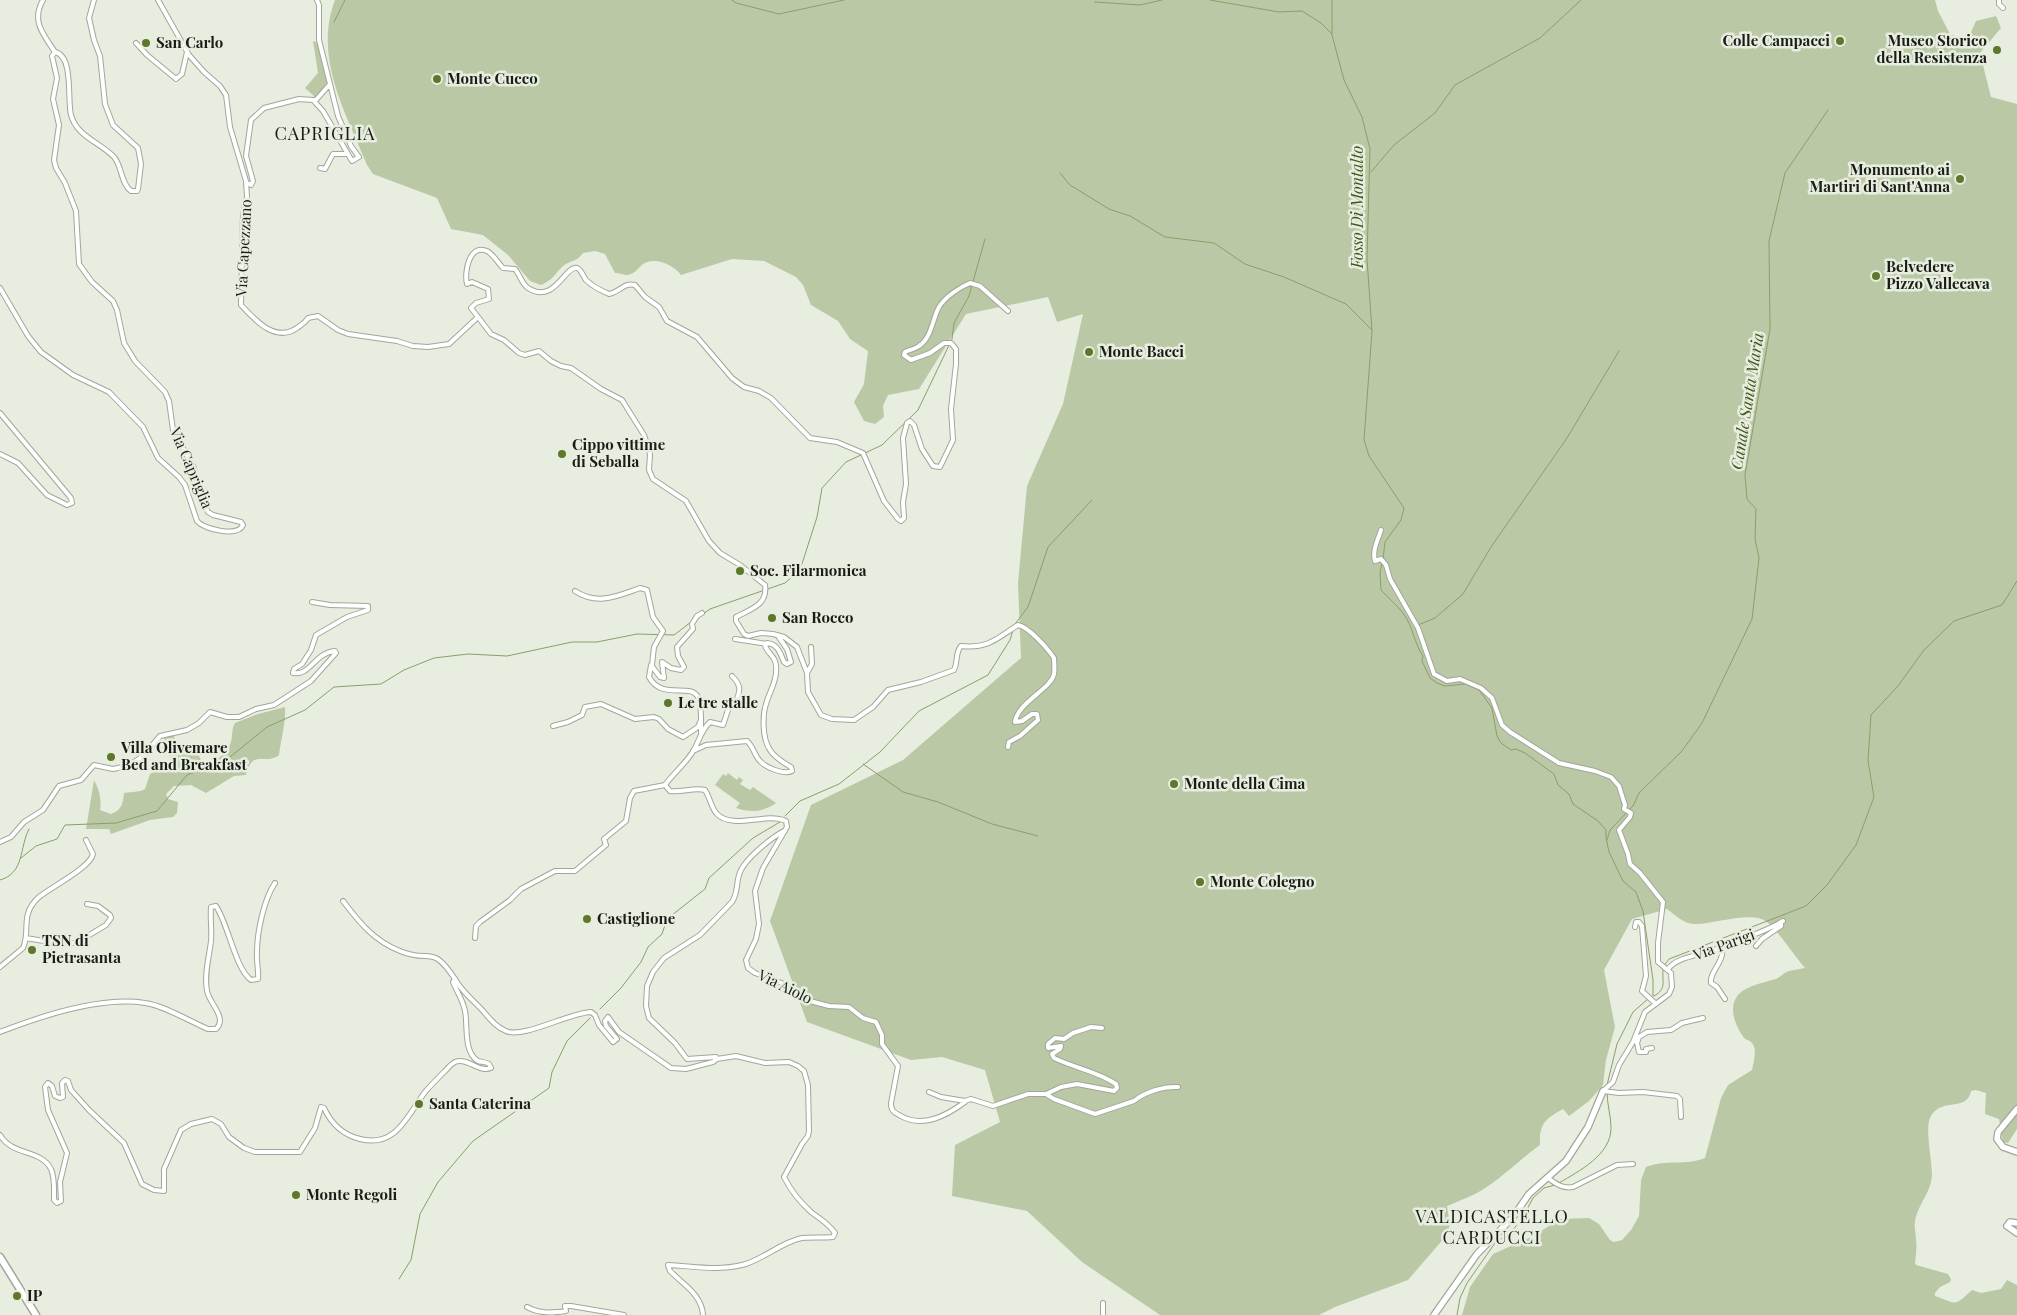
<svg xmlns="http://www.w3.org/2000/svg" width="2017" height="1315" font-family="'Playfair Display',serif">
<rect width="100%" height="100%" fill="#e8eedf"/>
<path fill="#bac8a5" d="M335,0H1935L1938,11L1950,34L1967,41L1976,21L1996,16L2001,28L1980,53L1991,97L2017,104V1129L2008,1143L2003,1142L1999,1119L1985,1114L1986,1093L1976,1090L1971,1091C1967,1113 1940,1096 1930,1118C1925,1129 1932,1160 1932,1175C1931,1193 1918,1204 1915,1221C1914,1228 1916,1233 1916,1240C1917,1247 1916,1255 1915,1263L1916,1265L1948,1274L1951,1279L1950,1282L1940,1287L1935,1293V1296C1957,1304 1954,1307 1972,1290L1981,1293L2001,1289L2007,1280L2017,1285V1315H1462L1470,1287L1493,1254L1533,1236L1560,1219L1589,1218L1599,1224L1610,1240L1614,1242L1622,1240L1631,1230L1639,1216L1641,1180L1646,1167C1665,1159 1686,1166 1705,1158L1721,1098L1728,1085L1752,1070C1754,1059 1760,1043 1745,1039C1736,1028 1726,1006 1740,993C1748,986 1762,983 1772,980C1779,979 1783,973 1789,971C1794,970 1800,969 1805,968C1794,955 1779,932 1767,922C1752,910 1712,925 1694,924C1684,924 1675,915 1667,909L1632,919L1604,970L1615,1027L1606,1060L1603,1085L1589,1101L1569,1116L1563,1109C1545,1119 1539,1124 1540,1145C1520,1159 1503,1177 1482,1190C1471,1197 1458,1201 1447,1206L1450,1225L1446,1236L1408,1280L1335,1307L1319,1315H1160L1082,1262L1027,1211L952,1196L955,1145L1000,1122L985,1070L942,1057L911,1060L807,1022L770,921L811,805L903,760L1021,658L1018,583L1027,486L1063,404L1083,314L1057,322L1048,297L966,314L919,389L888,395L883,406L884,417L875,424L864,421L854,402L864,384L868,351L850,339L838,321L811,305L803,285L796,277L764,261L732,259L681,275C674,265 655,256 643,264C638,268 635,274 627,275C624,275 619,273 615,273L605,254L595,251L583,253C576,262 575,259 566,264C556,270 556,279 541,285L530,281L508,255L483,235L451,229L437,198L373,174L367,165C346,113 313,57 335,0Z
M313,41L319,43L329,83L316,98L305,88L318,73Z
M285,707C286,723 281,739 279,755C264,766 253,748 246,775L234,776L206,793L191,785L174,786L166,794L168,799L178,802L177,813L173,817L150,820L111,834L109,829H86L94,780C99,789 102,800 100,810L111,814C122,810 123,803 124,793L141,791L145,789L150,774C157,769 164,772 170,767V757L164,738L174,735L175,744L180,753L186,755L197,752L202,762L208,763C219,759 227,754 231,742C233,735 231,730 235,723L258,714Z
M728,773L737,780L739,777L743,780L740,784L750,790L753,787L776,803C763,812 751,813 736,808L740,803L715,785L723,774L726,776Z"/>
<g fill="none" stroke-linecap="round" stroke-linejoin="round">
<path stroke="#8a9f68" stroke-width="1" d="M732,0L736,3L779,14L844,0
M1210,0L1279,12L1302,11L1321,23L1332,34
M1332,0V35L1344,80L1362,117L1370,149L1367,259L1372,331L1364,440L1369,456L1404,508L1401,520L1385,542L1383,559
M1095,2L1140,5L1162,0
M334,22L345,0
M1371,172L1394,145L1435,113L1455,85L1540,38L1581,0
M1060,173L1070,185L1109,209L1130,216L1165,237L1214,243L1245,264L1284,277L1346,304L1372,330
M1382,563L1380,573L1381,590C1388,598 1397,605 1403,613C1413,626 1414,643 1423,656L1422,661L1430,678L1437,683L1445,686L1465,684L1479,690L1492,708L1497,736L1501,743L1511,750L1516,749L1525,753L1554,774L1558,785L1569,794L1573,804L1598,821L1606,830V838L1609,852L1623,881L1636,892L1643,911L1653,980V996
M703,614L710,609L785,583L800,570L817,517L822,488L846,462L882,445L918,410L952,339L954,323L969,296L985,239
M1015,624L1028,607L1048,547L1092,500
M1418,625L1435,618L1463,594L1491,547L1567,438L1619,351
M863,764L903,792L938,802L992,824L1038,836
M785,816L800,801L839,784L880,752L919,711L988,675L1010,640L1013,630
M1607,840L1610,830L1633,806L1639,793L1682,751L1702,723L1752,619L1759,558L1755,539L1756,509L1747,499L1745,475L1770,329L1769,241L1785,173L1828,110
M21,858L36,846L57,839L65,825L116,823L157,811L187,775L225,761L267,727L305,710L334,687L381,684L404,670L434,658L468,654L507,656L572,642H597L637,634L674,635L691,622
M0,880C25,873 19,848 29,829
M1654,996C1667,989 1662,982 1663,970C1663,966 1667,962 1669,959L1806,906L1827,885L1856,845L1874,797L1868,761L1871,715L1898,686L1924,650L1954,621L2002,605L2017,581
M600,1009L621,988L641,962L648,947L662,934L667,919L705,889L709,878L753,838L780,822
M1607,1085L1617,1044L1633,1012L1648,999
M1559,1183C1579,1171 1611,1155 1611,1128C1611,1116 1607,1104 1607,1092
M399,1279L411,1260L420,1214L438,1182L473,1141L549,1088L552,1072L567,1041L590,1018
M1457,1315L1460,1298L1467,1283L1495,1243L1511,1232L1522,1219L1533,1198L1544,1188L1555,1185"/>
<defs>
<path id="street" d="M43,0C31,21 43,34 55,52
M158,0L189,55L204,72L220,86L226,95L230,127L246,181L247,197L243,215L241,305C255,320 275,343 297,328C301,325 305,323 308,318L318,316L338,330L348,334L397,341L413,346L428,347L449,344L478,317L491,334L504,340L519,353L525,355L539,351L551,361L561,366L571,368L601,389L622,400L644,435L650,454L649,470L653,479L686,501L709,541L720,553L740,565L765,585C768,605 751,609 736,617V621L744,634L748,636L761,633L773,634L784,637L797,647L807,673L808,692L821,715L832,719L854,720L873,707L888,690L921,682L954,670C958,662 955,653 961,646C988,649 996,639 1018,625C1029,627 1048,649 1054,658C1054,663 1055,669 1054,674C1051,689 1017,703 1015,722L1022,721L1032,714H1037L1038,720L1020,736L1009,742L1008,747
M1999,0V4L2003,8
M136,43L147,55L176,79L182,74L187,52
M313,100L323,111L352,161L359,157L351,146L338,116L319,40V5L317,0
M313,100H316L330,84
M320,168L325,169L333,154H348
M247,183L251,185L253,181L246,156L251,120L264,108L299,99L313,100
M0,288L28,336L41,352L73,375L109,392L143,427L158,458L179,477L185,485L197,521C205,530 238,537 243,525L241,522L213,515L208,512L200,497L194,468L173,430L169,401L165,392L135,361L124,343L117,310L113,301L92,282L79,264L76,211L65,183L56,168L54,160L59,125L53,99L57,78L52,56L55,52C74,56 67,100 71,115C77,137 100,142 114,157C122,166 121,184 131,191H137L138,189L141,164L138,148L113,125L105,104L100,56L94,40L89,18L94,0
M478,317L471,308L476,303L489,299L488,289L472,282L467,284C464,273 469,243 487,251C493,254 498,263 503,268L515,269C520,275 522,284 528,288C555,305 565,265 577,268C581,269 583,276 586,280C592,286 602,291 609,294C620,292 624,282 635,285L645,297L659,307L667,321L697,337L732,378L744,387L759,391L771,398L807,435L810,438L837,442L863,453L884,501L898,519L901,521L904,518L903,502L906,484L903,438L907,423L910,421L914,425L922,449L933,466L940,467L953,440L951,409L956,364V349L951,343H944L930,353L911,360L904,355L905,352C909,350 915,349 919,346C932,337 932,320 939,307C945,297 960,287 970,283L980,286L1008,311
M0,413L71,498L72,503L67,505L47,495L18,463L0,454
M1381,530C1378,540 1372,550 1375,561L1381,559L1386,565L1390,579L1418,628L1434,674L1447,681L1460,679L1481,688L1492,698L1502,725L1510,732L1559,763L1595,771L1611,777L1619,786L1625,805L1624,809L1631,813L1630,817L1619,830L1628,854L1630,864L1640,873L1663,902L1658,943V962L1671,973L1672,987L1669,994L1645,1012L1633,1042L1619,1065L1613,1082L1603,1091
M575,591C598,606 617,596 640,588L647,590L653,617L663,631L654,647L652,665
M735,639L767,644
M807,673L812,664L811,647
M732,676C740,684 741,689 737,699L730,704L723,725L710,722C700,731 699,743 692,753C684,765 673,774 665,785L670,791C682,793 693,787 705,790C710,797 711,808 717,814C733,830 765,812 786,821L787,827L763,868L755,891L759,924L756,939L746,960L748,968L755,973L784,984L795,994L806,1000L829,1006L849,1007L863,1018L876,1022L882,1035V1044L898,1066L891,1103C891,1110 893,1112 899,1115C922,1129 946,1116 965,1102V1101L941,1097L929,1092
M553,726L568,722L582,715L585,707L601,704L635,719L654,717L659,719L668,729L683,737L698,727L700,722
M701,733C701,724 702,704 698,697C690,682 662,701 649,677L651,665L660,677L664,678L662,662L671,668L681,670L684,667L678,656L677,647L693,629L692,624L697,616L702,613
M693,751L706,745L747,741C754,747 754,756 761,762C767,768 784,775 792,771L791,767C784,763 775,758 770,750C762,738 762,714 767,701C770,691 776,682 776,672C778,655 767,655 765,645L767,643C778,644 780,653 784,662L787,664L791,662L787,649L778,636
M0,842L11,837L24,822L43,810L59,786L81,780L94,765L113,769L127,766L142,757L160,736L187,730L199,723L210,712L227,717H239L256,709L274,705L311,681L336,653L335,651C314,653 311,676 293,673L294,669L302,664L311,650L316,635L347,617L368,610V606L330,605L312,602
M343,901C359,922 374,941 400,951C431,964 431,943 455,979
M1635,927L1636,922H1639L1642,926L1646,976L1642,991L1656,1004
M26,938L56,943H76L106,925L111,918L110,915L98,906L87,904
M475,938L476,926L480,922L510,900L521,889L555,871H575L606,845L604,839L626,821L630,798L634,791L665,785
M1721,946C1727,960 1709,971 1711,983L1717,987L1725,999
M1756,946L1762,939L1781,926V923
M0,967L23,948C31,931 19,915 39,897C51,887 90,868 93,854L86,840
M1668,969C1677,957 1697,956 1711,951C1731,943 1766,932 1783,921
M0,1032C41,1016 100,996 145,1003C163,1005 191,1022 208,1029H216C228,1018 209,1003 207,991C204,974 209,958 211,941C212,930 210,918 211,907L216,906C229,926 235,968 251,980L258,979C259,970 256,961 257,952C257,932 264,899 275,883
M1637,1043L1639,1037L1647,1032L1671,1030L1682,1023L1703,1018
M1637,1043L1639,1052H1646V1049L1652,1048
M1603,1091L1619,1093L1643,1092L1677,1096L1680,1099L1681,1117
M1046,1094L1054,1099L1095,1114L1134,1101C1145,1092 1164,1086 1178,1087
M965,1101L971,1099L993,1106L1028,1094H1046L1061,1087L1077,1084L1114,1091L1117,1088L1116,1084C1097,1071 1074,1068 1054,1058L1052,1054L1060,1049L1061,1046L1048,1048V1044L1055,1038L1064,1039L1073,1033L1091,1027L1102,1028
M0,1135C12,1156 41,1149 51,1169C55,1178 54,1190 54,1200L57,1203L61,1201L60,1182L67,1153L48,1110L45,1087L48,1083L52,1086L55,1096L60,1098L63,1097L62,1083L65,1080L68,1081L71,1090L89,1110L124,1143L142,1184L154,1190L164,1191V1169L181,1130L191,1124L212,1119L221,1124L229,1137L244,1148L255,1152H300L315,1128L321,1107L324,1108C331,1123 343,1135 360,1139C396,1148 407,1116 425,1092C431,1085 437,1079 444,1072C447,1069 451,1064 455,1062C467,1057 479,1073 491,1068L489,1064C486,1062 481,1062 478,1061C463,1052 468,1025 465,1011C463,1000 457,992 453,982L455,979C462,992 473,1000 483,1011C490,1019 496,1027 506,1031C523,1039 568,1013 591,1012L595,1015L599,1025L613,1042L617,1039L606,1026L605,1021L608,1017L619,1032L671,1068L686,1069L713,1062L717,1059L716,1057L687,1059L675,1043L649,1018L646,1006L647,986L653,972L664,958L700,935L732,902C738,893 736,885 739,875C743,860 771,838 784,831
M1548,1178C1556,1184 1563,1189 1573,1187L1617,1165L1633,1164
M527,1307C540,1314 552,1313 566,1311L565,1306H571L624,1315
M703,1315C702,1295 683,1284 670,1271L668,1265C693,1266 717,1271 742,1265C763,1260 781,1242 802,1238C812,1237 823,1238 833,1237L835,1233C828,1223 820,1219 811,1212C800,1202 791,1191 784,1177L802,1144L808,1136L809,1131L808,1085L804,1071L798,1066L789,1062L765,1063L736,1056L717,1059
M1103,1315V1303"/>
<path id="secondary" d="M2017,1109L1998,1132L1997,1139L2003,1147L2017,1152
M2017,1223L2010,1222L2007,1226L2017,1233
M1434,1315L1477,1254L1513,1217L1529,1194L1566,1161L1588,1127L1603,1091"/>
<path id="primary" d="M0,1257L36,1315"/>
</defs>
<use href="#street" stroke="#a1a799" stroke-width="6"/>
<use href="#secondary" stroke="#a1a799" stroke-width="8"/>
<use href="#primary" stroke="#a1a799" stroke-width="9"/>
<use href="#street" stroke="#fff" stroke-width="4"/>
<use href="#secondary" stroke="#fff" stroke-width="5.5"/>
<use href="#primary" stroke="#fff" stroke-width="6"/>
</g>
<g fill="#5e772a" stroke="#e8eedf" stroke-width="2">
<circle cx="1840" cy="41" r="5"/>
<circle cx="146" cy="43" r="5"/>
<circle cx="1997" cy="50" r="5"/>
<circle cx="437" cy="79" r="5"/>
<circle cx="1960" cy="179" r="5"/>
<circle cx="1876" cy="276" r="5"/>
<circle cx="1089" cy="352" r="5"/>
<circle cx="562" cy="454" r="5"/>
<circle cx="740" cy="571" r="5"/>
<circle cx="772" cy="618" r="5"/>
<circle cx="668" cy="703" r="5"/>
<circle cx="111" cy="757" r="5"/>
<circle cx="1174" cy="784" r="5"/>
<circle cx="1200" cy="882" r="5"/>
<circle cx="587" cy="919" r="5"/>
<circle cx="32" cy="950" r="5"/>
<circle cx="419" cy="1104" r="5"/>
<circle cx="296" cy="1195" r="5"/>
<circle cx="17" cy="1296" r="5"/>
</g>
<g text-anchor="middle" stroke-width="5" stroke-linejoin="round" paint-order="stroke">
<g font-size="15" font-weight="bold" fill="#1a1c17" stroke="#e8eedf" text-anchor="start">
<text x="1830" y="46" text-anchor="end">Colle Campacci</text>
<text x="1987" y="46" text-anchor="end">Museo Storico<tspan x="1987" dy="17">della Resistenza</tspan></text>
<text x="156" y="48">San Carlo</text>
<text x="447" y="84">Monte Cucco</text>
<text x="1950" y="175" text-anchor="end">Monumento ai<tspan x="1950" dy="17">Martiri di Sant'Anna</tspan></text>
<text x="1886" y="272">Belvedere<tspan x="1886" dy="17">Pizzo Vallecava</tspan></text>
<text x="1099" y="357">Monte Bacci</text>
<text x="572" y="450">Cippo vittime<tspan x="572" dy="17">di Seballa</tspan></text>
<text x="750" y="576">Soc. Filarmonica</text>
<text x="782" y="623">San Rocco</text>
<text x="678" y="708">Le tre stalle</text>
<text x="121" y="753">Villa Olivemare<tspan x="121" dy="17">Bed and Breakfast</tspan></text>
<text x="1184" y="789">Monte della Cima</text>
<text x="1210" y="887">Monte Colegno</text>
<text x="597" y="924">Castiglione</text>
<text x="42" y="946">TSN di<tspan x="42" dy="17">Pietrasanta</tspan></text>
<text x="429" y="1109">Santa Caterina</text>
<text x="306" y="1200">Monte Regoli</text>
<text x="27" y="1301">IP</text>
</g>
<g font-size="15" fill="#1a1c17" stroke="#e8eedf">
<text transform="translate(244 248) rotate(-87)" y="5">Via Capezzano</text>
<text transform="translate(191 468) rotate(67)" y="5">Via Capriglia</text>
<text transform="translate(1724 945) rotate(-20)" y="5">Via Parigi</text>
<text transform="translate(785 987) rotate(26)" y="5">Via Aiolo</text>
</g>
<g font-size="16" font-style="italic" fill="#425519" stroke="#e8eedf">
<text transform="translate(1357 207) rotate(-90)" y="6">Fosso Di Montalto</text>
<text transform="translate(1747 401) rotate(-81)" y="6">Canale Santa Maria</text>
</g>
<g font-size="18" letter-spacing="1" fill="#1a1c17" stroke="#e8eedf">
<text x="325" y="140">CAPRIGLIA</text>
<text x="1492" y="1223">VALDICASTELLO<tspan x="1492" dy="21">CARDUCCI</tspan></text>
</g>
</g>
</svg>
